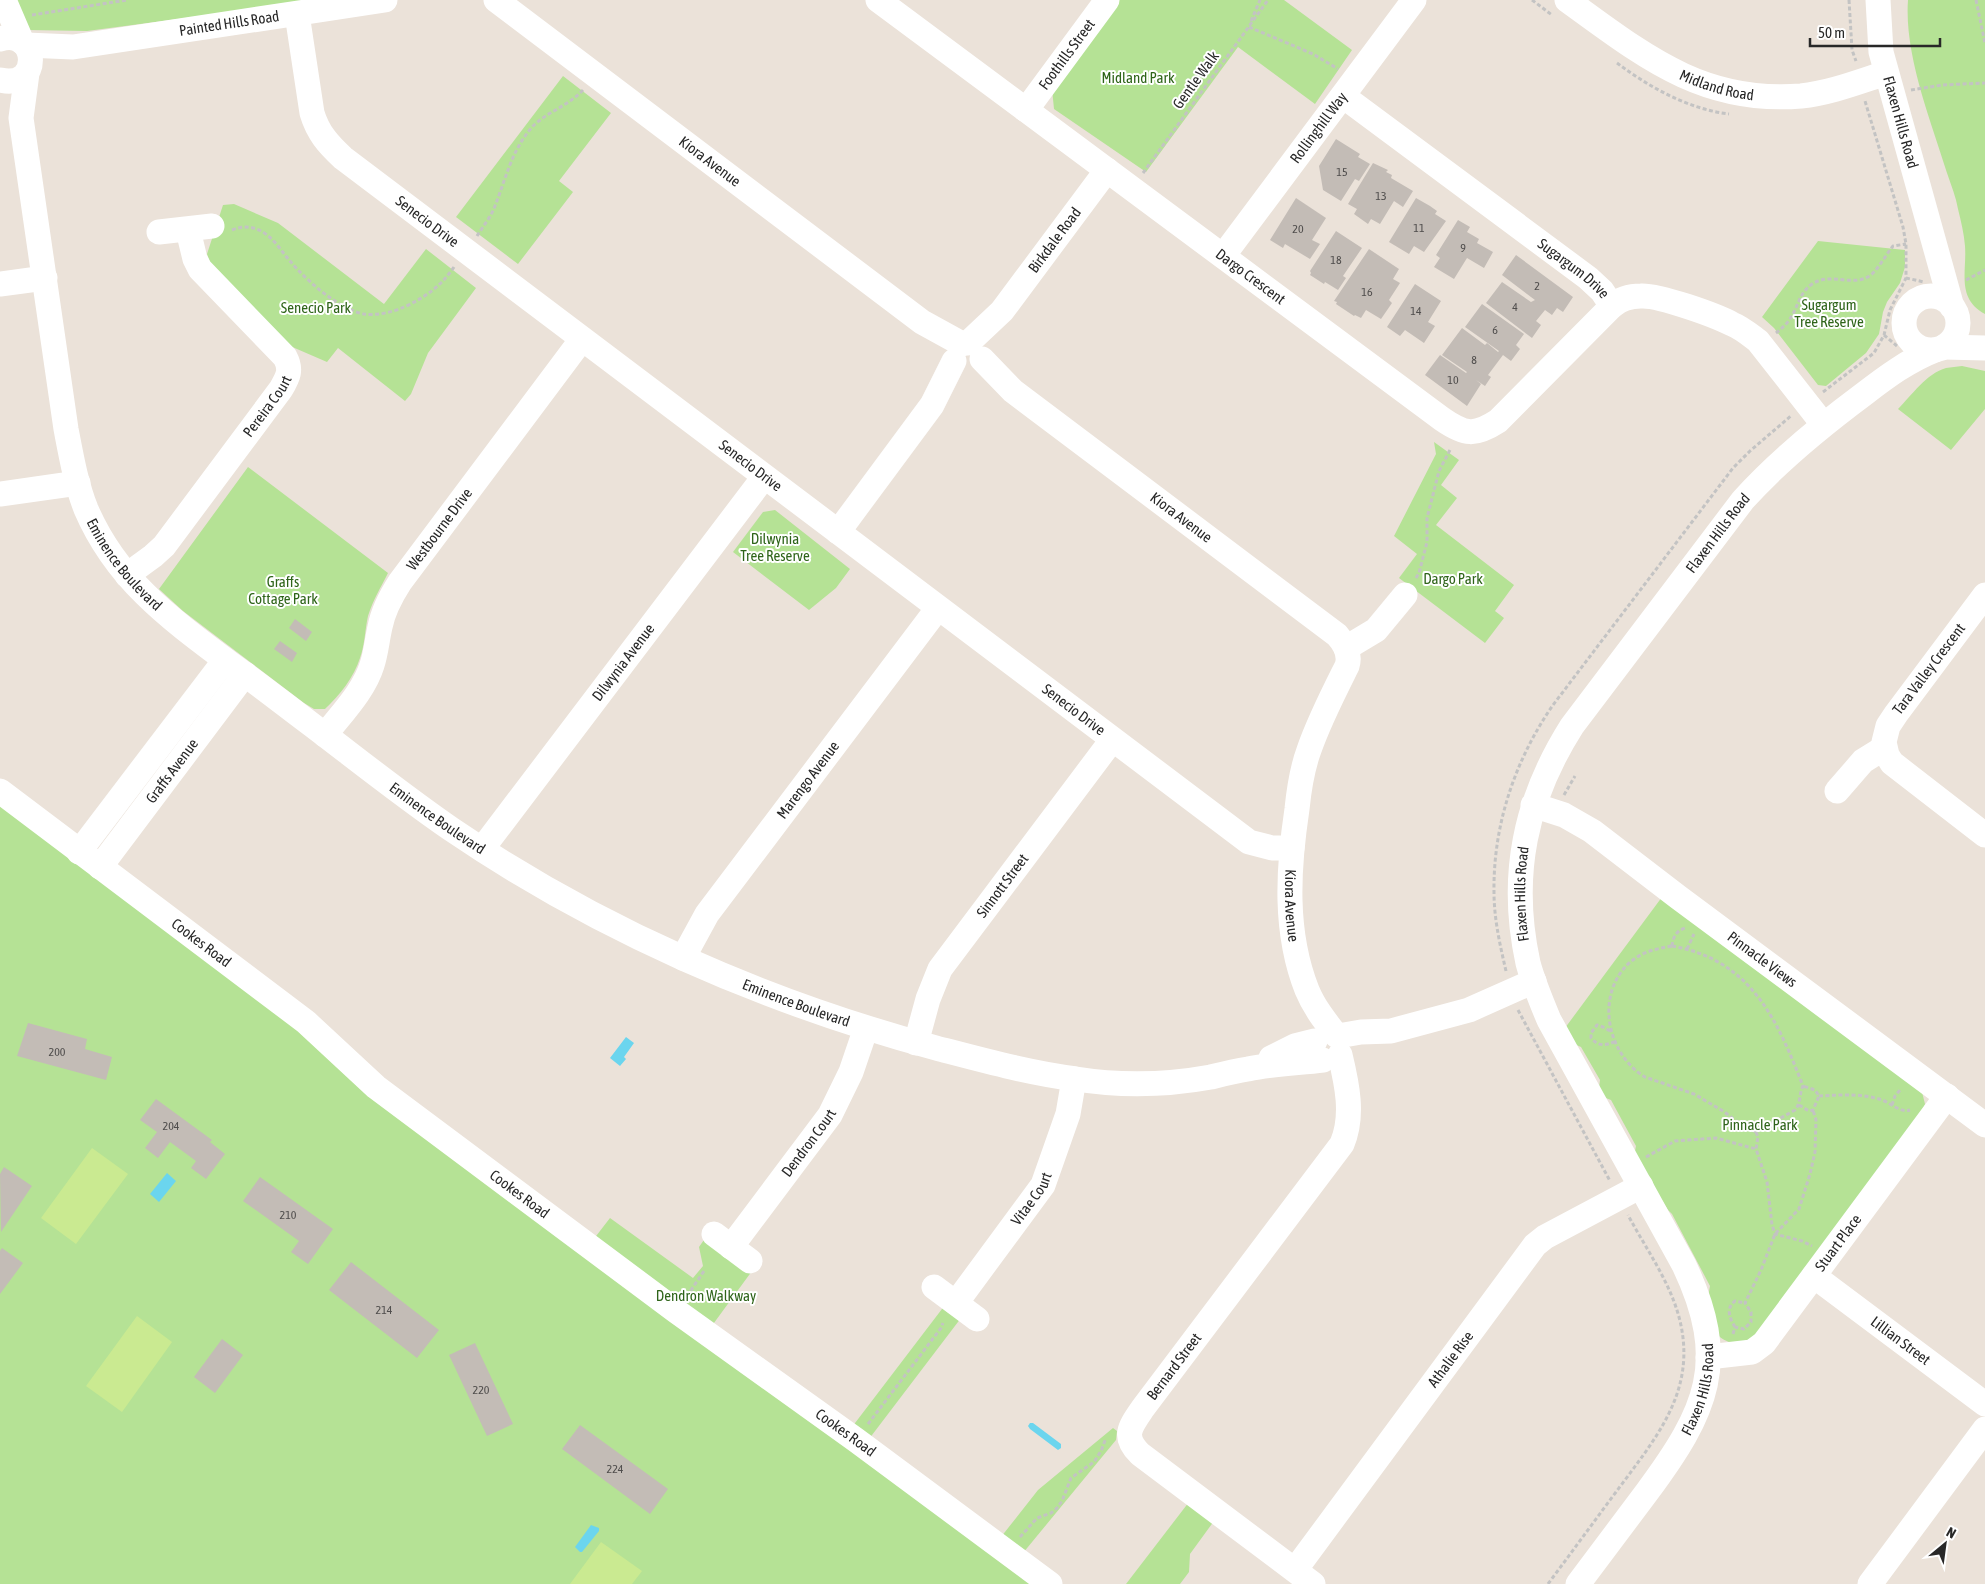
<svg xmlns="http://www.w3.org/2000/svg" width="1985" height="1584" font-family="'Asap Condensed',sans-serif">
<rect width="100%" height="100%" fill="#ebe2d9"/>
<path fill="#b5e295" d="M15,0H323L87,31L27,30Z
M1117,0H1284L1352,50L1315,104L1238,47L1146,172L1054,109L1052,89Z
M1908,0H1985V314C1956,298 1967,272 1965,246C1964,234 1961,221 1958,209C1956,197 1951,185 1947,173C1931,121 1904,55 1908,0Z
M563,76L611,113L559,181L573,192L518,264L456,217Z
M234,204L278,223L384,304L426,249L476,288L428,353L411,394L405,401L338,348L327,362L290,346L212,268L207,254L223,205Z
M1818,241L1905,250V267L1900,283L1887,302L1883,312L1879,334L1866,353L1826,386L1818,385L1774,328L1762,317Z
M1962,366L1985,371V409L1951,450L1898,409C1911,396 1927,373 1946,368C1951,367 1957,367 1962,366Z
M1434,442L1459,460L1441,485L1457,498L1436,525L1514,585L1495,611L1504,618L1485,643L1399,578L1417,554L1394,536L1436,454Z
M248,467L388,573C381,587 373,600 368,616C365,629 365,644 360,658C354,677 340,695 325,709H314L304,703L183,611L159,589Z
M775,510L850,569L836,588L809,610L733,552L763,512Z
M0,802L1035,1584H0Z
M1662,897L1922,1092L1925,1104L1922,1113L1762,1332C1749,1341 1731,1349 1718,1335L1708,1297L1710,1286L1672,1214L1668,1210L1634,1156L1636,1146L1611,1100L1603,1097L1599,1088L1600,1080L1581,1047L1574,1044L1565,1028Z
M610,1218L693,1278L703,1266L699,1247L706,1237L752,1271L711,1327L593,1240Z
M945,1305L961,1318L869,1439L852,1427Z
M1113,1428L1117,1431L1116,1440L1023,1553L1001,1537L1038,1490Z
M1189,1502L1214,1521L1190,1554L1189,1572L1180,1584H1126Z"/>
<path fill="#caea91" d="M92,1148L128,1174L76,1244L41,1218Z
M137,1316L172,1342L122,1412L86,1386Z
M601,1542L642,1571L632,1584H570Z"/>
<path fill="#6bd5ee" d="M626,1037L634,1043L624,1057L626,1059L620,1066L610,1058Z
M167,1173L176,1181L159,1202L150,1194Z
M1030,1423H1033L1061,1444V1448L1058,1450L1030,1429L1028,1426Z
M591,1525L599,1528V1531L582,1552H580L575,1547Z"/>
<path fill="#c3bcb6" d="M1336,139L1360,154L1358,157L1370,164L1359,181L1355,179L1341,201L1323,190L1319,166Z
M1373,163L1388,170L1386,172L1392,175L1391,178L1413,191L1403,207L1394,201L1380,224L1371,219L1368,224L1354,214L1357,209L1348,204Z
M1296,198L1326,218L1312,240L1320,244L1310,259L1285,244L1283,248L1270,240Z
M1416,198L1430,206L1437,211L1435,214L1446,221L1424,252L1414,246L1409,254L1389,242Z
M1458,220L1470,227L1467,232L1479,239L1477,243L1493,252L1484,268L1467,258L1454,279L1434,267L1440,258L1436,255Z
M1336,231L1362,248L1343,276L1346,278L1338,290L1325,282L1324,284L1310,275L1311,273L1310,271Z
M1369,249L1399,269L1393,279L1400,283L1389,300L1392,303L1381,319L1366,310L1361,318L1355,315L1354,316L1336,304L1337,302L1334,301Z
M1516,255L1573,297L1563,312L1557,308L1552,315L1545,310L1536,321L1541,325L1532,338L1486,303L1502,282L1531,302L1535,300L1502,275Z
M1415,284L1441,301L1428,322L1435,326L1424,343L1405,330L1400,336L1387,327Z
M1482,304L1524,334L1516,345L1520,349L1511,361L1503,355L1488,375L1491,377L1485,386L1476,380L1481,384L1467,406L1425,375L1440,355L1466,373L1467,372L1442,355L1462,328L1485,345L1487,343L1498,352L1499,351L1465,327Z
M295,619L312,632L306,641L289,628Z
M280,641L297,653L292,662L274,649Z
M28,1023L87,1039L85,1049L112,1057L106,1080L17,1056Z
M156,1099L212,1140L210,1142L225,1154L206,1179L191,1168L196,1161L170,1142L158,1158L145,1148L157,1132L140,1120Z
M4,1167L32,1186L1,1232L0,1174Z
M260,1177L333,1229L308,1264L291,1252L299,1241L243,1201Z
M2,1248L23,1263L0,1294V1251Z
M351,1262L439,1330L417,1358L329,1290Z
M222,1339L243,1355L215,1393L194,1377Z
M475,1343L513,1424L487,1436L449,1355Z
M580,1425L668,1489L650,1514L562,1449Z"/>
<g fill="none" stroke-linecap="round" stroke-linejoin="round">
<path stroke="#c3c3c3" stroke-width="3" stroke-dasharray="4 2.5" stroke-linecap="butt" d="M1532,0L1552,15
M1849,0L1852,50L1856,61
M1976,0L1985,43
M32,15L127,0
M1251,21L1260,0
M1249,27L1313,54L1338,69
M1617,63C1649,87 1688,109 1729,114
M1911,90L1942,85L1985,83
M1143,173L1268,0
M232,230C242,226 251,226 261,231C274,238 281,251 290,261C306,280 338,309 364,314C376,316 393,312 404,307C426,297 441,286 454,267
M477,236C483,226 491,217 495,206C506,178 512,149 533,126C547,112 568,106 583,90
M1906,278L1924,282
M1966,280L1985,270
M1776,333C1781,329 1786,325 1790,319C1798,307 1799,293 1812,284C1832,271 1854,289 1872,274C1880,266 1886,255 1893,246L1906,244
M1884,335L1897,346
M1823,392L1874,353L1884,335L1890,310L1906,278V244L1903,227L1865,101
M1416,578L1419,573L1427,542V518L1439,471L1451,448
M1564,795L1575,776
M1672,946C1751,960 1777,1019 1803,1086C1799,1094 1801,1103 1795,1110L1756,1132L1743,1126L1723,1111L1694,1094L1645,1077C1608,1055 1595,998 1627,965C1640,952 1655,949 1672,946Z
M1672,946C1673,937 1676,931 1685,928
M1687,949L1694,934
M1506,971C1500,945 1494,919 1494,892C1493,825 1515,760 1553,705L1733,468L1750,451L1792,415
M1518,1010L1610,1181
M1610,1031L1603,1027L1597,1025L1591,1033V1038C1598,1046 1604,1046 1614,1042
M1819,1096C1839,1095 1862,1093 1882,1100C1891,1103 1900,1113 1910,1110
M1799,1105L1809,1111L1813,1110L1819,1096L1815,1090L1803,1086
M1892,1105L1895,1096L1901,1089
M1756,1132L1758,1137L1756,1149L1767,1182L1772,1225L1775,1234L1802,1241L1812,1246
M1646,1157L1675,1141L1716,1138L1756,1149
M687,1296L704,1271
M1735,1327C1730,1318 1725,1309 1735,1301L1745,1303
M1733,1334L1735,1327L1744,1329L1751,1322V1312L1745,1303L1761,1270L1775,1234L1799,1209L1810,1174L1815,1152L1816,1120L1813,1110
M868,1424L941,1328L943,1323
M1020,1537L1037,1518L1051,1513L1057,1508L1062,1501L1071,1478L1094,1462L1101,1451L1106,1438
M1548,1584C1571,1553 1593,1523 1616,1492C1655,1439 1697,1392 1680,1321C1671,1283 1646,1249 1628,1215"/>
<g stroke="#fff" stroke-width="25">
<path d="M4,0L22,42"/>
<path id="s1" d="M496,0L922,322L962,344"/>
<path id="s2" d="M878,0L1442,419C1465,435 1475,436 1498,421L1612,306"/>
<path id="s3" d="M1567,0C1643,55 1702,104 1801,96C1830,93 1858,82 1886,73"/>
<path id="s4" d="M1878,0L1881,52L1952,307"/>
<path id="s5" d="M297,14L312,113C318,133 328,144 343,158L1249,842L1272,848H1292"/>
<path d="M0,39C38,27 43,90 0,80"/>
<path id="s6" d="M26,45L73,47L385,0"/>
<path id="s7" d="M27,73L21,118L66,429C71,455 76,484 86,509C116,579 169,618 228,662C256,682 284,704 312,725C358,760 403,796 451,829C598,929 765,1002 936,1048C982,1060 1029,1073 1076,1079C1120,1086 1167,1085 1211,1077C1223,1074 1235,1071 1248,1069C1272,1064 1298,1063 1323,1060"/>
<path id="s8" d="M1343,96L1588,278L1602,291L1612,306C1620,299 1630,296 1641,296C1659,295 1715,315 1732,324C1742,328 1750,335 1758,341L1823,424"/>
<path id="s9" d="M1026,110L1107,0"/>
<path d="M159,232L212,226"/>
<path id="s10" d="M1223,256L1414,0"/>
<path d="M0,284L45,278"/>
<circle cx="1931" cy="323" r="27"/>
<path id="s11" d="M968,343L1002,311L1107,170"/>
<path d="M1944,347L1985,348"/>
<path id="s12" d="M982,359L1013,391L1337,635C1345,644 1351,654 1347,666C1333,694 1319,721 1309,750C1302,769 1299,789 1297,809C1288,869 1284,932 1307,990C1314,1007 1325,1021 1336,1035"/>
<path d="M0,494L78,483"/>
<path d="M838,532L932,405L954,361"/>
<path id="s13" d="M127,575L153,556L164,546L281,389C288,377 292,370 285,357L200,269L195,259L188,230"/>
<path d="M1985,595L1896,714L1888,726L1884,742L1887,755L1892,763L1985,835"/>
<path d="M1346,648L1376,630L1405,595"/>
<path id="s14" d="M325,735C342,713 364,691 372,665C376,653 377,640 380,627C383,611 391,596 400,582L582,339"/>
<path id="s15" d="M0,791L306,1022L376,1087L676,1311L856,1440L1050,1584"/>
<path d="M1837,791L1863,761L1884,748"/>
<path id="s16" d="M1533,805L1564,815L1592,831L1678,897L1985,1125"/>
<path id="s17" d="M482,849L764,477"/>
<path d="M79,852L225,660"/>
<path id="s18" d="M100,867L245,674"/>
<path id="s19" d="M683,958L707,914L938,608"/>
<path d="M1338,1036L1361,1032L1391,1031L1469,1010L1534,981"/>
<path id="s20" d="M916,1043L928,999L940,969L1112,740"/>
<path d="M1271,1058L1295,1046L1315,1041"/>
<path d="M714,1234L750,1261"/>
<path id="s21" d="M731,1247L830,1115L851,1072L866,1028"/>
<path id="s22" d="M1814,1276L1985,1404"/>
<path d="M934,1287L977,1319"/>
<path id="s23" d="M956,1303L1043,1185L1068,1114L1074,1079"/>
<path id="s24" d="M1708,1357L1752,1352L1764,1343L1947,1096"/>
<path id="s25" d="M1295,1570L1535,1245L1545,1237L1641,1186"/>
<path id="s26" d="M1313,1584L1140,1454C1122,1436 1130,1427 1143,1408L1342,1144C1354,1116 1347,1084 1340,1055"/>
<path id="s27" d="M1578,1584C1601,1553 1624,1523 1647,1492C1707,1411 1730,1362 1684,1265L1549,1020C1541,1001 1533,982 1528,963C1509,876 1525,800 1572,726L1743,500C1779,460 1821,426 1864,394C1886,377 1909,360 1935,350"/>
<path d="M1870,1584L1985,1429"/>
</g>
</g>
<g text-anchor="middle" stroke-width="4" stroke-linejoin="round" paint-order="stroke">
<g font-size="12" fill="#4f4d4c">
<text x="1342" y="176">15</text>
<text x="1381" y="200">13</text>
<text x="1419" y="232">11</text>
<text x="1298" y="233">20</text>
<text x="1463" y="252">9</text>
<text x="1336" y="264">18</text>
<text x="1537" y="290">2</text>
<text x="1367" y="296">16</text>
<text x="1515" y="311">4</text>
<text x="1416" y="315">14</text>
<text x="1495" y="334">6</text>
<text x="1474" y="364">8</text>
<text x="1453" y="384">10</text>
<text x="57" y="1056">200</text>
<text x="171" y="1130">204</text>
<text x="288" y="1219">210</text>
<text x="384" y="1314">214</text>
<text x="481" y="1394">220</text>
<text x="615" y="1473">224</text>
</g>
<g font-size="15" fill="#282828" stroke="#fff">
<text dy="5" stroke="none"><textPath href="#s6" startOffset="205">Painted Hills Road</textPath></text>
<text dy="5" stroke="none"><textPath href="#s9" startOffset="69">Foothills Street</textPath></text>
<text transform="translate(1196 80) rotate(-54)" y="5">Gentle Walk</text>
<text dy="5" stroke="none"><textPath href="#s3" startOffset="174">Midland Road</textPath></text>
<text dy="5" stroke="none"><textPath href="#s4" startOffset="125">Flaxen Hills Road</textPath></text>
<text dy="5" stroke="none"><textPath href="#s10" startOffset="160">Rollinghill Way</textPath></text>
<text dy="5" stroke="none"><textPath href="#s1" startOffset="268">Kiora Avenue</textPath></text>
<text dy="5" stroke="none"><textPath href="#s5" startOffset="261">Senecio Drive</textPath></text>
<text dy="5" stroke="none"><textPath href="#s11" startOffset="135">Birkdale Road</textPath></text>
<text dy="5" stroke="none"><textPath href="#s8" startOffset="288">Sugargum Drive</textPath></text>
<text dy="5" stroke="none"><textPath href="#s2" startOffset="464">Dargo Crescent</textPath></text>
<text dy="5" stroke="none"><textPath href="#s13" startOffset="221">Pereira Court</textPath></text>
<text dy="5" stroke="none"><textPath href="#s5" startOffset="666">Senecio Drive</textPath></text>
<text dy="5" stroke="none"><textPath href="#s12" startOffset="255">Kiora Avenue</textPath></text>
<text dy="5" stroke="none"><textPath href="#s14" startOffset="239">Westbourne Drive</textPath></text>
<text dy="5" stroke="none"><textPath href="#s27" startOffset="1192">Flaxen Hills Road</textPath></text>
<text dy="5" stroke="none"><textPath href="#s7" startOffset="510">Eminence Boulevard</textPath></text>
<text dy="5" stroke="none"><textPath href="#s17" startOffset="234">Dilwynia Avenue</textPath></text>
<text transform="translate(1929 669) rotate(-53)" y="5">Tara Valley Crescent</text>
<text dy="5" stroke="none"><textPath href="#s5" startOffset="1071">Senecio Drive</textPath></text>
<text dy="5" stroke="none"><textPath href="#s18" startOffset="120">Graffs Avenue</textPath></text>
<text dy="5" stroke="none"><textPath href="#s19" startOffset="218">Marengo Avenue</textPath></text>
<text dy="5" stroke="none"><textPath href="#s7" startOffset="915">Eminence Boulevard</textPath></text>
<text dy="5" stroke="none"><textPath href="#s20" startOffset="182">Sinnott Street</textPath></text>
<text dy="5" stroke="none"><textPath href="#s27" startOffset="772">Flaxen Hills Road</textPath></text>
<text dy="5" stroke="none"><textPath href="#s12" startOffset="734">Kiora Avenue</textPath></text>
<text dy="5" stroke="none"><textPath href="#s15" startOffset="252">Cookes Road</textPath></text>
<text dy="5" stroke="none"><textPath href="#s16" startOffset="278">Pinnacle Views</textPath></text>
<text dy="5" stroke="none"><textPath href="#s7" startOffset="1320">Eminence Boulevard</textPath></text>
<text dy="5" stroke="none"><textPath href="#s21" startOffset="130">Dendron Court</textPath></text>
<text dy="5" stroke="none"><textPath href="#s15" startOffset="658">Cookes Road</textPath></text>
<text dy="5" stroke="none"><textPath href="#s23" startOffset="129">Vitae Court</textPath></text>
<text dy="5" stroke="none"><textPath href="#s24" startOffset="184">Stuart Place</textPath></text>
<text dy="5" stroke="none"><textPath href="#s22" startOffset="108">Lillian Street</textPath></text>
<text dy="5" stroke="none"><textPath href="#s25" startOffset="262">Athalie Rise</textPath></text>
<text dy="5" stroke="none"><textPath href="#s26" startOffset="321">Bernard Street</textPath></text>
<text dy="5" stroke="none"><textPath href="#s27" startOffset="232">Flaxen Hills Road</textPath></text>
<text dy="5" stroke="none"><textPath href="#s15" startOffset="1062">Cookes Road</textPath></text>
</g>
<g font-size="15" fill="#2e6419" stroke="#fff">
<text x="1138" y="83">Midland Park</text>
<text x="1829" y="310">Sugargum<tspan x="1829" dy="17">Tree Reserve</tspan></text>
<text x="316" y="313">Senecio Park</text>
<text x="775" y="544">Dilwynia<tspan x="775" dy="17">Tree Reserve</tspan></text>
<text x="1453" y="584">Dargo Park</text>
<text x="283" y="587">Graffs<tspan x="283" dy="17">Cottage Park</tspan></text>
<text x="1760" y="1130">Pinnacle Park</text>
<text x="706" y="1301">Dendron Walkway</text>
</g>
</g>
<g transform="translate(1945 1544) rotate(29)" stroke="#ffffff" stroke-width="4" paint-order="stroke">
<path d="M0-4L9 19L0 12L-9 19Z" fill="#282828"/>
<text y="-8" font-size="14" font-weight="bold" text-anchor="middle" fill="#282828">N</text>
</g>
<path d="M1810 38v8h130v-8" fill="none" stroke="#282828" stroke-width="2.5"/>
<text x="1818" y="38" font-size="15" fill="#282828" stroke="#ffffff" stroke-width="4" paint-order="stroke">50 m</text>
</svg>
